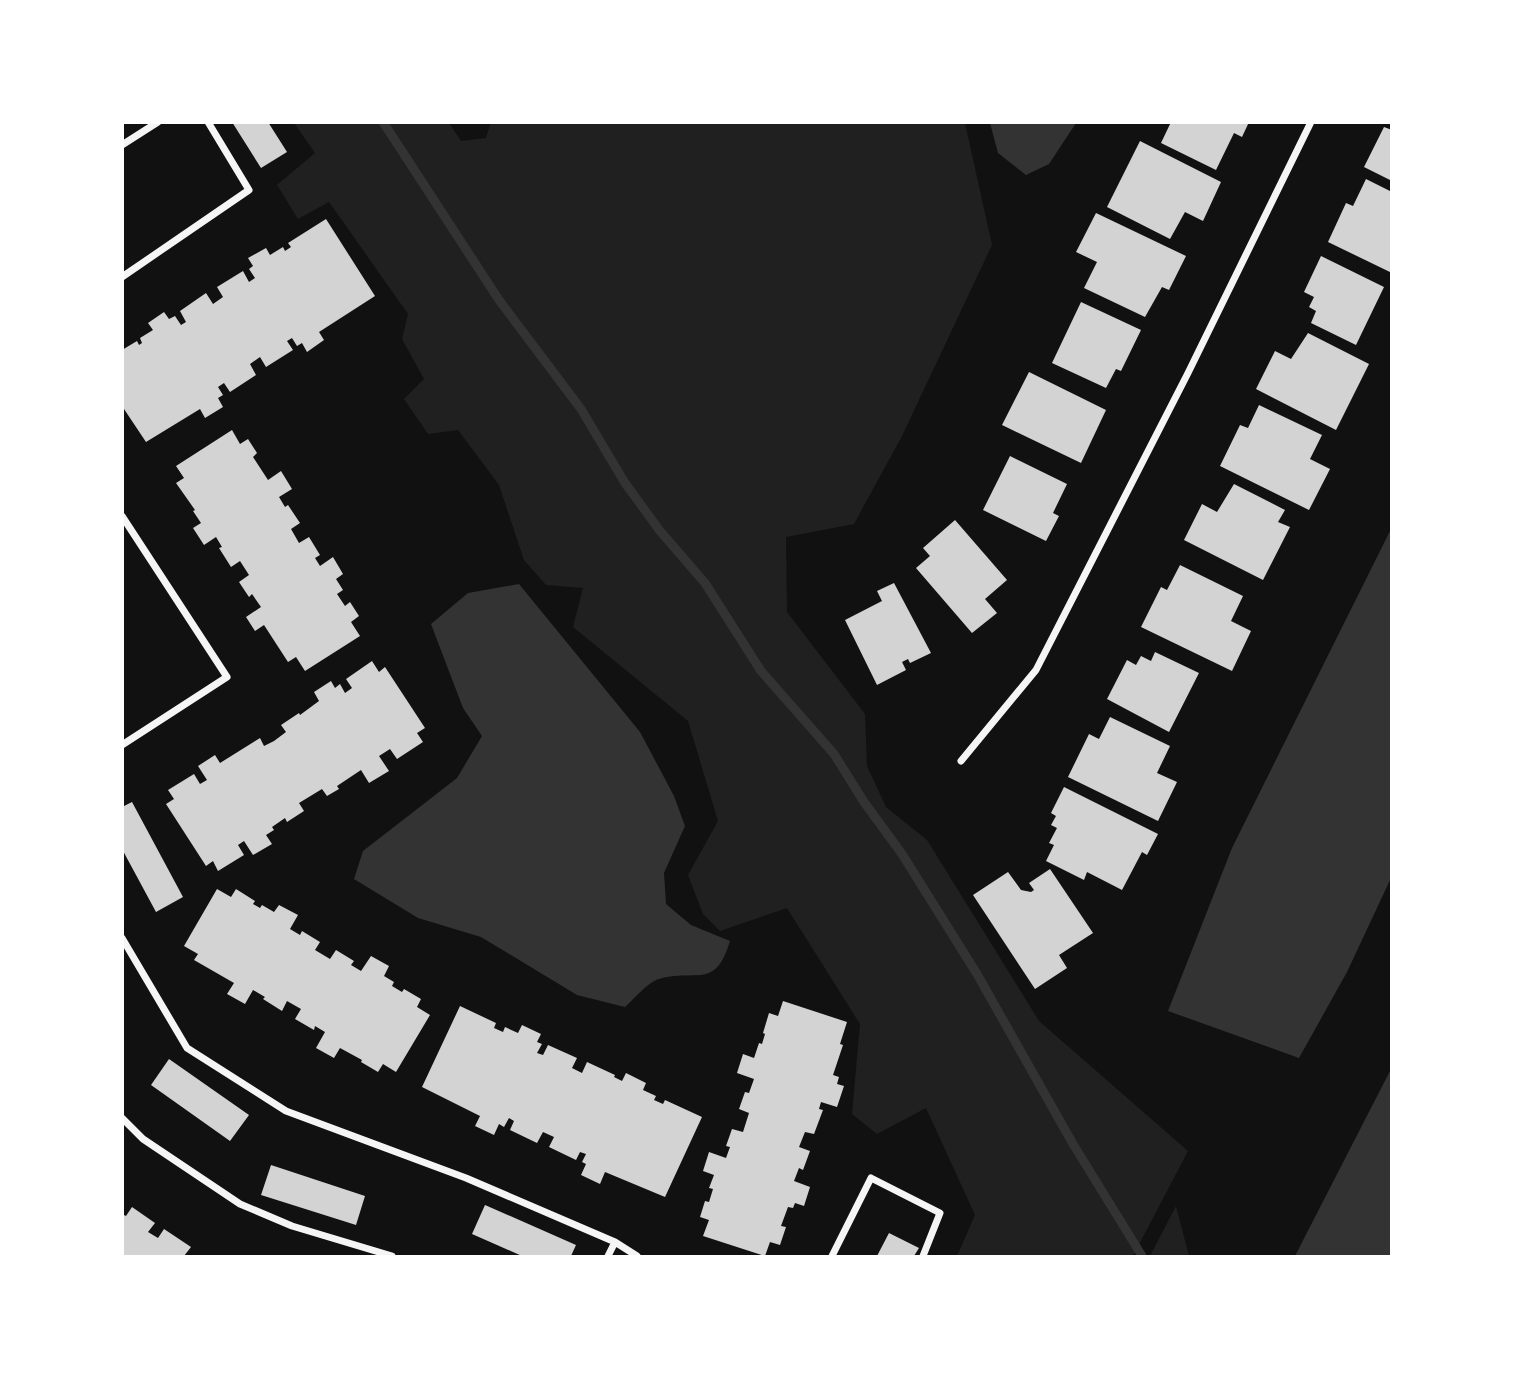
<svg xmlns="http://www.w3.org/2000/svg" width="1514" height="1379" font-family="Inter,sans-serif">
<rect width="100%" height="100%" fill="#111"/>
<path fill="#202020" d="M491,122L965,123L992,245L902,436L854,524L786,537L787,612L865,714L867,766L886,807L927,840L1039,1021L1188,1151L1133,1256H957L975,1215L926,1108L877,1134L852,1114L860,1024L787,908L720,931L703,914L688,875L718,821L688,721L573,627L583,588L546,585L524,560L499,485L458,430L428,434L404,399L424,379L402,339L408,314L329,202L298,219L277,185L315,153L294,123H449L461,141L486,138Z
M1176,1206L1189,1256H1150Z"/>
<path fill="#333" d="M990,123V122L1076,123L1049,164L1026,175L998,153Z
M1391,529V878L1347,972L1299,1058L1168,1011L1232,848Z
M519,584L640,732L674,796L685,826L664,873L666,904L691,925L730,941C715,991 696,968 659,979C648,982 634,999 625,1007L577,995L481,937L418,918L354,879L363,851L457,778L482,736L463,708L431,624L468,593Z
M1391,1069V1256H1295Z"/>
<g fill="none" stroke-linecap="round" stroke-linejoin="round">
<path stroke="#333" stroke-width="9" d="M383,122L499,300L581,409L625,483L660,531L705,583L761,671L834,754L864,802L902,854L977,974L1073,1144L1142,1256"/>
</g>
<path fill="#d3d3d3" d="M232,122H268L287,152L261,168Z
M1171,122H1249L1242,137L1234,133L1216,170L1161,143Z
M1384,127L1392,130V181L1364,167Z
M1140,141L1221,182L1203,221L1185,212L1170,239L1107,207Z
M1366,179L1392,192V273L1328,242L1346,203L1353,206Z
M1096,213L1186,256L1169,290L1162,287L1145,317L1084,288L1097,262L1076,252Z
M326,219L375,296L319,332L324,340L307,352L302,343L297,346L292,338L287,341L293,350L266,367L260,357L250,364L256,375L230,392L224,383L218,387L223,395L218,398L223,407L205,418L200,409L146,442L122,406V350L137,341L139,345L142,343L140,338L153,330L148,323L164,312L169,319L175,316L181,325L186,322L180,311L206,293L213,304L223,297L217,287L243,271L249,282L255,278L249,269L253,266L248,258L266,248L270,255L283,247L285,251L291,247L288,243Z
M1321,256L1384,287L1356,345L1311,323L1316,311L1309,307L1314,297L1304,292Z
M1081,302L1141,330L1121,371L1116,369L1106,388L1052,363Z
M1308,333L1369,364L1336,430L1256,389L1275,351L1291,359Z
M1029,372L1106,410L1081,463L1002,425Z
M1259,405L1322,435L1310,459L1330,469L1309,510L1220,466L1240,425L1248,428Z
M232,430L240,444L248,439L257,453L253,457L268,480L281,471L292,489L279,497L285,507L288,505L300,523L291,529L299,543L309,537L320,555L315,558L320,566L333,557L343,574L336,579L343,590L337,594L345,606L350,602L359,616L351,622L360,636L305,671L296,657L288,662L264,625L255,631L246,617L261,607L252,594L249,597L239,582L249,575L240,561L231,567L219,548L222,547L216,537L204,545L193,528L201,523L193,511L195,510L176,483L184,478L176,466Z
M1010,456L1067,484L1053,513L1059,516L1046,541L983,510Z
M1234,484L1285,510L1278,522L1290,527L1263,580L1184,540L1202,504L1217,512Z
M955,520L1007,580L985,599L997,613L972,633L916,568L930,556L923,548Z
M1180,565L1243,596L1231,621L1251,631L1232,671L1141,627L1161,587L1167,590Z
M894,583L931,653L910,663L908,659L902,662L906,670L877,685L845,620L882,601L877,591Z
M1155,652L1199,673L1169,732L1107,699L1127,660L1136,665L1141,656L1151,661Z
M372,661L379,672L385,667L425,728L417,733L423,742L397,759L390,749L379,756L389,771L369,783L361,770L337,786L339,789L327,796L322,789L299,803L304,811L287,822L285,818L272,827L274,830L266,835L272,844L253,855L244,841L238,845L244,855L218,871L213,861L206,866L166,804L174,799L168,790L194,774L200,784L207,780L198,766L215,755L220,763L260,738L264,746L274,741L286,732L281,725L299,713L300,715L319,701L314,692L331,681L335,688L340,684L345,693L352,688L346,679Z
M1110,717L1170,746L1157,773L1177,782L1158,821L1068,777L1089,734L1099,739Z
M1064,787L1158,834L1147,855L1142,852L1122,890L1087,872L1084,880L1046,861L1054,845L1049,843L1057,828L1051,825L1056,816L1051,813Z
M132,802L183,897L156,912L122,849V807Z
M1050,869L1093,933L1059,955L1067,968L1035,989L973,895L1008,872L1021,890L1031,892L1034,890L1029,883Z
M217,889L231,897L236,889L255,901L253,904L260,908L262,905L274,912L279,905L298,915L290,929L300,935L302,931L320,942L315,950L330,959L336,950L354,961L351,965L361,971L371,956L389,966L384,976L394,982L392,986L402,992L404,989L421,999L417,1007L430,1015L396,1072L383,1064L378,1072L361,1062L362,1060L340,1048L334,1058L316,1048L325,1032L315,1026L314,1030L295,1019L301,1009L287,1001L282,1011L263,999L265,997L253,990L245,1004L227,994L234,983L194,960L198,954L184,946Z
M783,1001L847,1022L840,1044L843,1045L833,1075L839,1077L837,1084L844,1086L837,1107L821,1102L819,1109L823,1110L814,1134L805,1132L799,1147L810,1151L803,1170L799,1168L794,1181L810,1187L804,1206L795,1203L793,1208L788,1207L781,1226L786,1227L780,1245L770,1242L765,1256L703,1236L709,1220L700,1217L705,1201L709,1202L713,1189L709,1188L714,1175L703,1171L709,1152L726,1158L730,1147L726,1146L732,1129L743,1132L749,1113L739,1109L745,1092L749,1093L754,1079L737,1073L743,1054L754,1058L759,1043L762,1044L765,1034L763,1033L769,1013L778,1016Z
M460,1006L496,1023L494,1028L503,1032L505,1027L518,1033L522,1025L541,1034L537,1042L542,1044L537,1053L543,1055L548,1045L577,1058L572,1068L582,1073L587,1062L615,1075L614,1077L622,1081L626,1073L646,1083L643,1090L656,1096L654,1100L663,1104L665,1100L702,1117L665,1197L605,1172L600,1184L581,1175L586,1164L582,1162L586,1154L580,1152L576,1160L549,1147L554,1137L543,1132L537,1143L510,1130L514,1121L509,1118L504,1127L499,1124L494,1135L475,1126L480,1116L422,1087Z
M169,1059L249,1115L230,1141L151,1085Z
M271,1165L365,1196L356,1225L261,1195Z
M485,1205L576,1245L571,1256H522L472,1234Z
M132,1207L155,1223L148,1232L158,1238L164,1229L191,1247L184,1256H122V1214L126,1216Z
M889,1233L919,1248L914,1256H877Z"/>
<g fill="none" stroke-linecap="round" stroke-linejoin="round">
<path stroke="#f5f5f5" stroke-width="7" d="M122,145L158,122
M122,277L249,190L208,122
M122,516L227,677L122,745
M961,761L1036,670L1188,373L1311,122
M122,938L187,1048L286,1111L466,1178L615,1242
M122,1118L143,1139L240,1204L292,1226L392,1256
M608,1256L615,1242L637,1256
M832,1256L871,1178L940,1213L923,1256"/>
</g>
<rect width="1514" height="1379" fill="none" stroke="#ffffff" stroke-width="248"/>
</svg>
